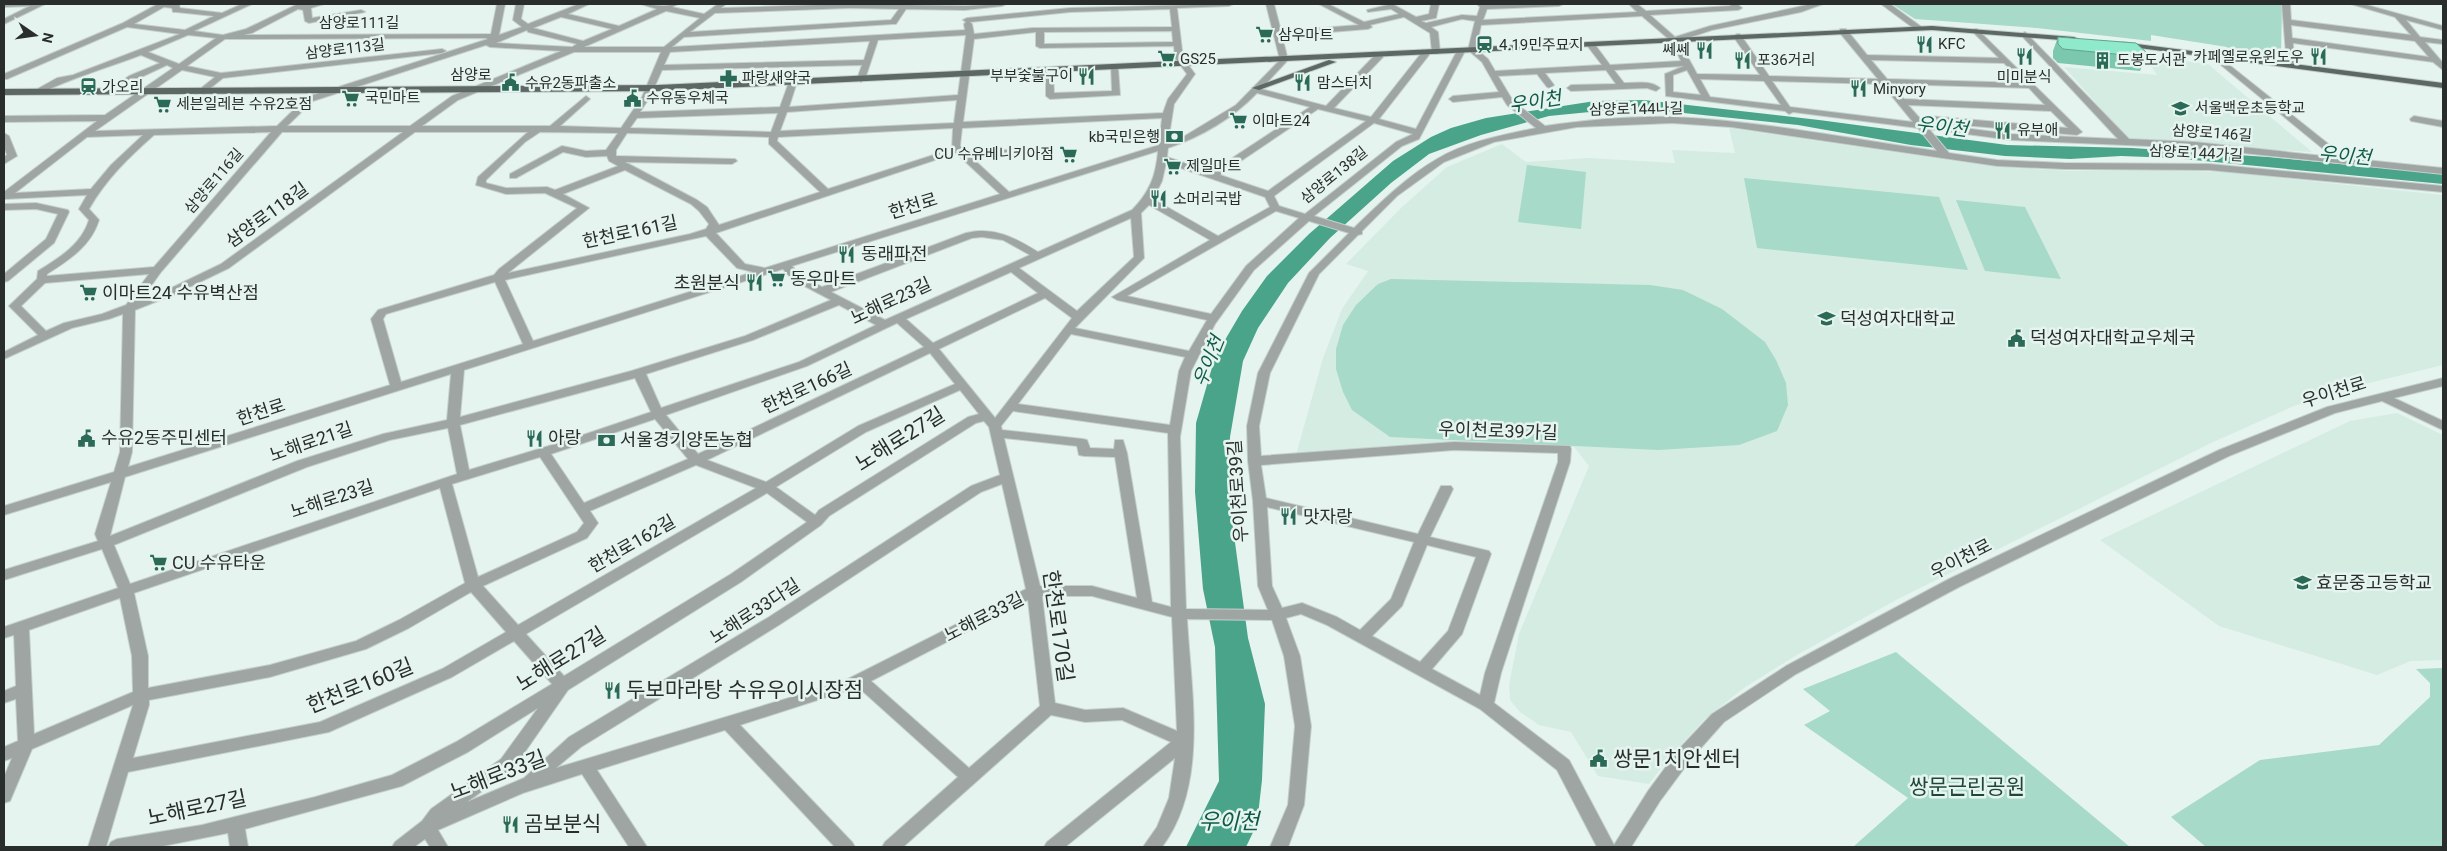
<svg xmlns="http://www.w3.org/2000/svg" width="2447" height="851" font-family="Roboto,'Noto Sans KR',sans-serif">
<rect width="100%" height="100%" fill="#e6f4ef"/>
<path fill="#d5ece3" d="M2145,56L2208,64L2312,152L2130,141L2064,67L2157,75Z
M1729,128L1996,167L2072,171L2162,170L2224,172L2443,195V365L2357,386L2294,406L2211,443L1896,600L1797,655L1744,688L1705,719L1674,752L1649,784L1598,776L1571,732L1539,725L1520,712L1510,700L1509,685L1519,634L1589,466L1574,447L1456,443L1296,455L1323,358L1342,309L1368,271L1346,264L1402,207L1447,167L1502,144L1526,162L1589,158L1675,163L1672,150L1735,153Z
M2397,413L2443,435V660L2411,661L2377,675L2219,626L2100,540L2350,421Z"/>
<path fill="#a7dac8" d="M1892,4H2282L2281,57L2231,52L2227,47L2151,35V41L2037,28L1915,19Z
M1527,165L1586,172L1581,229L1518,222Z
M1744,178L1939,197L1968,270L1757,248Z
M1956,200L2025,207L2061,279L1985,271Z
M1391,279L1650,285L1683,290L1722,309L1765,342L1776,360L1786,383L1788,405L1777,431L1739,445L1658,450L1390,437L1352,410L1343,392L1336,369V349L1343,325L1356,305L1378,284Z
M1896,652L2130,847H1853L1908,798L1804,725L1830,711L1803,689Z
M2443,668V847H2206L2171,817L2260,760L2379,745L2430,697V683L2416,669Z"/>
<path fill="#4aa489" d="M1644,100L1819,120L2007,145L2132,148L2268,157L2443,174V184L2173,158L2121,156L2070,159L2005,156L1911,145L1798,125L1645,109L1600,111L1549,116L1481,135L1429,154L1391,183L1330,238L1288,283L1258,328L1243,361L1230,437L1231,513L1248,638L1265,704L1262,780L1257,824L1246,847H1186L1219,781L1215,647L1203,589L1195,492L1196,423L1215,357L1242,311L1267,276L1309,234L1393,161L1431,137L1451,128L1486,118L1595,101Z"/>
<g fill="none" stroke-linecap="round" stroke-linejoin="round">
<defs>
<path id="minor" d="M4,4H45L4,24V19L30,6L4,7Z
M158,4H179L180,8L222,13L242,4H252L194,31L223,35L246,29L298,4H324L311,8L312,18L361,10L365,12L309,23L305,21L303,10L298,9L252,33L244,35L491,34L497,4H505L499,35L522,27L513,20L516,4H524L521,19L528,24L579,4H589L568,14L619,26L657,9L641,4L664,6L678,4L672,7L704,14L718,4H726L721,8L850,4L965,6L1006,4L1002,6L965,10L906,9L896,24H893L684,37L672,47L965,30L964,24L966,22L963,20L967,18L1070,8L1233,4L1229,6L1177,8L1183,58L1195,74L1174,104L1168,142L1183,137L1236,105L1280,60L1266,4H1274L1281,31L1359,25L1319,4H1328L1364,22L1399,14L1391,9L1368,12L1367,10L1392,4L1416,17L1429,14L1431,4H1439L1436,18L1421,21L1426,23L1462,15L1477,16L1480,7L1477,4H1563L1559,6L1487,9L1483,20L1637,12L1629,4H1637L1646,11L1731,6L1729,4H1737L1742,8L1738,10L1650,15L1675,37L1710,26L1812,4H1823L1801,12L1712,30L1679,41L1697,74L1760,75L1733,36L1737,34H1740L1769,76L1878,79L1840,33V29H1846L1867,55L1999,58L1974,33V29H1977L2082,132L2077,135L1928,122L1924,119L1928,116L2068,128L2051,111L1908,105L1924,123L2011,134L2118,139L2022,36L2021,34L2025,32L2129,139L2195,142L2333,157L2210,56V52H2213L2346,158L2443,168V174L2195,148L2011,140L1929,129L1949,153L1997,160L2064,163L2209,164L2443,186V192L2209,170L2064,169L1997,166L1731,127L1672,123L1577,127L1494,142L1444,162L1397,196L1362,231V234L1358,235L1319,274L1270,373L1259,426L1261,456L1454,442L1570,446L1571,449L1570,462L1501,673L1494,703L1569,760L1614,845L1648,791L1679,749L1712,714L1786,666L1949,579L2219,450L2327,407L2443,378V386L2394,398L2443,421V430L2382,401L2335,413L2229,456L1959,587L1796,674L1724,722L1691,759L1660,801L1631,847H1597L1557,770L1480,709L1327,625L1301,614L1286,618L1300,656L1311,726L1304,805L1288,847H1270L1288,805L1295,726L1284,656L1272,620L1187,619C1191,692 1209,784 1162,847H1143L1157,827L1169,798L1175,758L1065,847H1044L1047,842L1171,742L1122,720L1085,722L1051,715L903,847H882L885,842L958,777L858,687L740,725L852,842L855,847H835L725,730L597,770L647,847H629L582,774L523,793L438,830L448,847H430L425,839L414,847H392L395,842L422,821L431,809L501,759L538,708L468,752L402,786L245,829L248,847H230L228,833L158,847H108L111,842L117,839L202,825L315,797L392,775L456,742L552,684L514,641L452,677L329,732L128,772L106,847H88L133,705L32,749L10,801L4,803V777L12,758L4,761V747L18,741L16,699L4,703V691L16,686L14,635L4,638V627L118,588L102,549L4,580V570L98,541L95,534L111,482L4,515V506L114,472L120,452L123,314L109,319L72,328L4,359V352L38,335L9,306L37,279L38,271C59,258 81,245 89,220L79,209L87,195L5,199L4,192L97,121L4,122V116L105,115L173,68L167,65L135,80L115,94H109V90L129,76L160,63L141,55C107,68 71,78 39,94L32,92L57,78L73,75L180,34L127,27L7,79H4V74L123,23ZM164,7L172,8L173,12H176L214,16L185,30L134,24ZM850,8L899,9L891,20L690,32L715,13ZM1170,9L1172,27L1032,28L974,34L972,24L970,22L1070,12ZM666,11L700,18L664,47H584ZM1642,16L1671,41L1681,61L1610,65L1593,42H1590L1586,44L1602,65L1495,71L1488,59L1476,49L1481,25ZM561,17L612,29L583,41L533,28ZM1404,17L1430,33L1432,52L1436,54L1440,52L1438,32L1431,27L1462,19L1475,21L1468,50L1482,62L1499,92L1453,96L1449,99L1453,102L1502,97L1507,105L1536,128C1503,135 1465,142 1437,159C1406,177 1380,203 1354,228L1314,216L1402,146L1419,139L1465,51L1461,49L1457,51L1416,129L1379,119L1429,55V51H1423L1371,117L1334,108L1383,57V53H1377L1326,106L1261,89L1288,60L1282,36L1368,29L1372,27L1370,25ZM527,30L528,32L577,44L572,47L496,43ZM1172,31L1173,42L1044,44V32ZM1036,32V46L1040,48L1174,46L1175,58L1187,74L1168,99L1163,113L963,122L974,39ZM188,35L216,38L179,64L148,52ZM966,35L958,95L789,107L797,82L793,79L789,82L780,107L640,112L650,97L662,70L862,65L857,79L861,82L865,79L878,40ZM225,39L485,38L488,39L307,97L277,126L95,131L182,70L215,77L200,89V93L203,94L223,78L442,53L446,51L442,49L221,73L187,66ZM870,41L864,60L664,65L670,52ZM486,45L490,47L561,51L452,96L410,126H287L313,101ZM574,52H661L642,97L621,128L560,126L590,99L586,96L550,126H422L458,100ZM1871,60L2004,63L2024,83L1887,79ZM1684,66L1665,74L1666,96L1785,111L1789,114L1793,112L1918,128L1937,151C1850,139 1762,121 1674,117C1631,116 1587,120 1545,126L1513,101L1498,76L1537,74L1547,87L1550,88L1554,85L1545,73L1606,70L1616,84L1571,85L1567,88L1571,91L1647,88L1656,91L1660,88C1650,80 1637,83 1624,83L1614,70ZM1687,70L1701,95L1673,92V75ZM1700,79L1764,81L1781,105L1710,97ZM1772,81L1882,84L1913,122L1790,107ZM1891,84L2029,88L2045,105L1904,99ZM1257,93L1310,107L1211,172L1167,157L1168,148C1201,137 1233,118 1257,93ZM957,100L954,123L780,131L787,112ZM1318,109L1366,121L1268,191L1220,175ZM778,113L771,132L630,128L637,118ZM1162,118L1159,145L1009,192L970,156L1018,155L1021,154V150H964L960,146L962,128ZM1374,123L1413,134L1396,142L1305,214L1279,206L1274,196ZM953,128L952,149L828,189L777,141L778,137ZM271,132L154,267L47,276V274C69,260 91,246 99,220L89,209C106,179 129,157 154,135ZM282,132H403L221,264L165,291L141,300L161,272ZM415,132H528L478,177L476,185L506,194L545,193L577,208L499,269L494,275L378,310L371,319L390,385L128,467L132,452L135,310L173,295L229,268ZM540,132L618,133L606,150L586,151L562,146L510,174V178H516L563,152L586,157L607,156L609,161L618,166L555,190L547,187L506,188L486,183V180L525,142ZM627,133L769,137V144L820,192L719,225L707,207L697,200L625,162L732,164L737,161L735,159L616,156V150ZM143,135L111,165L91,189L15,193L87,137ZM1158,151C1156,175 1150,192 1132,210L1038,252C1015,238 994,226 966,233L822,287L801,276L792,266ZM956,153L1000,194L765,268L745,264L716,233ZM1166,163L1265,197L1270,207L1218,236L1153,199L1162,181ZM625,170L691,204L699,211L709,224L706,229L690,234L508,273L589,208L563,194ZM1149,205L1210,240L1112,297L1117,300L1207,320L1189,351L1075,328L1144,258L1141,213ZM1276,211L1299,218L1246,266L1211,314L1127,296ZM1131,218L1134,257L1077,311L1019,268ZM1309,221L1349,233L1309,273L1258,373L1247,426L1248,461L1253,501L1258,586L1268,610L1186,609L1180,437L1191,371L1215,324L1254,270ZM706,236L737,268L753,272L533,341L505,280ZM982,237L1003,240L1030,255L885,320L831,292L972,238ZM783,269L793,280L831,300L745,336L631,371L460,417L464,370ZM1011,272L1038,293L933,343L906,319ZM149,274L126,305L102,314L64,323L46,331L21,306L45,283ZM495,282L523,344L401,382L383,319L386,314ZM1045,298L1072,318L995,418L939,349ZM839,305L876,325L799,362L661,408L646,374L753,340ZM897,323L924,347L698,454L666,415L807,366ZM1071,334L1185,357L1179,371L1170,425L1018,404ZM930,353L955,384L858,426L766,482L707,460ZM451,374L447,420L383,434L297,461L110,536L125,477ZM635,378L651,412L565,441L469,470L460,425ZM960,390L979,414L968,417L819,510L815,515L776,487L866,432ZM1013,411L1168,433L1171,607L1152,602L1127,453L1123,440H1115L1114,449L1090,448L1087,440L1083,439L1002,430L1001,426ZM655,419L688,459L584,503L551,454ZM984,421L989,427L1000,475L971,486L769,617L569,737L524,778L467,802L513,769L568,690L741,582L821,525L829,516L976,423ZM448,428L457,474L130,584L114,545L307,467L390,440ZM1004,438L1077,446L1079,455L1084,456L1115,457L1137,598L1092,586H1040ZM1454,450L1558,453V462L1485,673L1480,695L1432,669L1462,634L1491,554L1489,551L1430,537L1453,489L1451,486H1441L1418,534L1266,498L1261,465ZM540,457L584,523L577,532L478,577L452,484ZM696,465L756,488L518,625L483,586L587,538L598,523L590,511ZM1002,484L1026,589L842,682L556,768L581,747L779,625L981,492ZM440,488L465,583L399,620L356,641L270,665L148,688V656L134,593ZM767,493L807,522L731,574L564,676L526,634ZM1267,507L1414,542L1391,599L1360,630L1337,617L1302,603L1282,608L1272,586ZM1427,545L1476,557L1448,631L1420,662L1372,636L1402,606ZM471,592L506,632L442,669L320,722L133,758L149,705V700L270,677L366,649L409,628ZM1042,596H1092L1172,617L1177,731L1123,708L1085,710L1055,703ZM120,598L132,656L133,692L34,734L29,630ZM1028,600L1040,706L969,768L871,681Z
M1881,4H1890L1923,28L1916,30Z
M2282,4H2290L2291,20L2411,35L2395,17L2351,4H2363L2443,26V30L2406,20L2420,37L2443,40V44L2425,42L2443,63V70L2433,62L2293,43L2294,65L2287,67ZM2291,25L2415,41L2429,57L2292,38Z
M1111,65L1118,67L1120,95L1050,99L1046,96V68L1053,70L1054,93L1112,91Z
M2414,116L2443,121V127L2411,121L2410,119Z
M4,133L9,136L17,156L4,164V157L7,155L4,147Z
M36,203L68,210L69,212L54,243L8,281L4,282V274L46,239L58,214L36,209L4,210V204Z"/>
<path id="major" d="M1932,26L2074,37L2078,39L2074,41L1932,30L658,91L4,95V89L658,85Z
M2121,42L2443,83V88L2124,46H2121Z
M1329,60L1336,62L1259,90L1252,88Z"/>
</defs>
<use href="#minor" stroke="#c4d0cc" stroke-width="2"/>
<use href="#major" stroke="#c4d0cc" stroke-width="2"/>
<use href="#minor" fill="#9fa5a3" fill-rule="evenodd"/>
<use href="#major" fill="#5d6864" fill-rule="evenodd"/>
</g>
<path fill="#7bc8af" d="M2058,37L2146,57L2140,71L2058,63L2053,58V51Z"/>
<path fill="#8fe9cb" stroke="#64a38e" d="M2058,37L2136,43L2146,52V57L2063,49L2058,44Z"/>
<defs>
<symbol id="supermarket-bare" viewBox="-9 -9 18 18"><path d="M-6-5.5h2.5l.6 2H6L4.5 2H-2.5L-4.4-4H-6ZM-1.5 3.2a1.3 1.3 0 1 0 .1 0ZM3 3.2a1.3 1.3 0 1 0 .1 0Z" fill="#2b6a57" stroke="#e6f4ef" stroke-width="2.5" paint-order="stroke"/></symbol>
<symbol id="restaurant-bare" viewBox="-9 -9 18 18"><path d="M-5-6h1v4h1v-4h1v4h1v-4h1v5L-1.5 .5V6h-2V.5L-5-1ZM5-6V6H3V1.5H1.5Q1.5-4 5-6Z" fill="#2b6a57" stroke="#e6f4ef" stroke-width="2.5" paint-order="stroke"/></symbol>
<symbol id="station-bare" viewBox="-9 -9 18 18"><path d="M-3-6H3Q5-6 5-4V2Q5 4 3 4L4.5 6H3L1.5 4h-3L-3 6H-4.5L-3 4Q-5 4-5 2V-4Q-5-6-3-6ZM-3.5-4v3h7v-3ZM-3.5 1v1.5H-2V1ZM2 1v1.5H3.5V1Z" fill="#2b6a57" stroke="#e6f4ef" stroke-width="2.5" paint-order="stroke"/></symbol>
<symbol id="building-bare" viewBox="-9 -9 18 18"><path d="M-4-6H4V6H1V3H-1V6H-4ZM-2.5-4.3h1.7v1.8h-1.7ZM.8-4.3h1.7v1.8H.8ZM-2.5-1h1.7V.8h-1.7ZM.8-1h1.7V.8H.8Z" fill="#2b6a57" stroke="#e6f4ef" stroke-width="2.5" paint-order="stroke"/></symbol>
<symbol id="pharmacy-bare" viewBox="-9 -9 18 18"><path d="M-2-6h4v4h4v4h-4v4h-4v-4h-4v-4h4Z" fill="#2b6a57" stroke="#e6f4ef" stroke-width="2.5" paint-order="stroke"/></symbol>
<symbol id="civic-bare" viewBox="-9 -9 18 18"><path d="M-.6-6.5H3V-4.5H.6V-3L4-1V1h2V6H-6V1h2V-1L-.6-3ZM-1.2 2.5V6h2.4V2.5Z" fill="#2b6a57" stroke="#e6f4ef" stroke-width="2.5" paint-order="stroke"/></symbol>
<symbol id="school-bare" viewBox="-9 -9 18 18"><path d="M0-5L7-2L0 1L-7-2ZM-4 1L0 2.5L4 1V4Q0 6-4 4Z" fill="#2b6a57" stroke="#e6f4ef" stroke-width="2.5" paint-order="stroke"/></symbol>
<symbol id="bank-bare" viewBox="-9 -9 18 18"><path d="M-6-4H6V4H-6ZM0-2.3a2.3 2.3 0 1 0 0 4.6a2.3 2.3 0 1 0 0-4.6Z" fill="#2b6a57" stroke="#e6f4ef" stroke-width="2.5" paint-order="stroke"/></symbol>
<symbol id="university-bare" viewBox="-9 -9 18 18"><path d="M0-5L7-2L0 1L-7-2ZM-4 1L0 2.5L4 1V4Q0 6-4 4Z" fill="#2b6a57" stroke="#e6f4ef" stroke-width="2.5" paint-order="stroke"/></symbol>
</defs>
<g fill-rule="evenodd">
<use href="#supermarket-bare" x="1252" y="22" width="25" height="25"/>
<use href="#restaurant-bare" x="1912" y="32" width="25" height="25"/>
<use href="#station-bare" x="1472" y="32" width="25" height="25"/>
<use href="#restaurant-bare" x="1692" y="38" width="25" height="25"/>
<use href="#restaurant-bare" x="2012" y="44" width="25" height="25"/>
<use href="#restaurant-bare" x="2306" y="44" width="25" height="25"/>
<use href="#supermarket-bare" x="1154" y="46" width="25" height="25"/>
<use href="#restaurant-bare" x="1730" y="48" width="25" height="25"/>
<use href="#building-bare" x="2090" y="48" width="25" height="25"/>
<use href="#restaurant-bare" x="1074" y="64" width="25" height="25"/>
<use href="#pharmacy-bare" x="716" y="66" width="25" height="25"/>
<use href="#civic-bare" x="498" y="70" width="25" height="25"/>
<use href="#restaurant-bare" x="1290" y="70" width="25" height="25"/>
<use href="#station-bare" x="76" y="74" width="25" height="25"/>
<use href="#restaurant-bare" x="1846" y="76" width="25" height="25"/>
<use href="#supermarket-bare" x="338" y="86" width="25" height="25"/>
<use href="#civic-bare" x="620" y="86" width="25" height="25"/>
<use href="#supermarket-bare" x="150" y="92" width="25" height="25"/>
<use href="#school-bare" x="2168" y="96" width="25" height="25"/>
<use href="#supermarket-bare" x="1226" y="108" width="25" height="25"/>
<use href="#restaurant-bare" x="1990" y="118" width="25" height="25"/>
<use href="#bank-bare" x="1162" y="124" width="25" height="25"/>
<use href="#supermarket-bare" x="1056" y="142" width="25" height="25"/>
<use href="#supermarket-bare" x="1160" y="154" width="25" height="25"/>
<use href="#restaurant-bare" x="1146" y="186" width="25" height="25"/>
<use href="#restaurant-bare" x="834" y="242" width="25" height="25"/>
<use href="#supermarket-bare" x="764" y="266" width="25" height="25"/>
<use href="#restaurant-bare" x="742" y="270" width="25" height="25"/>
<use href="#supermarket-bare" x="76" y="280" width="25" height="25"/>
<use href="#university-bare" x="1814" y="306" width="25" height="25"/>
<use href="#civic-bare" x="2004" y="326" width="25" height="25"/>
<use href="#civic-bare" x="74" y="426" width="25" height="25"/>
<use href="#restaurant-bare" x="522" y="426" width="25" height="25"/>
<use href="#bank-bare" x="594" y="428" width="25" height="25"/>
<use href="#restaurant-bare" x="1276" y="504" width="25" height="25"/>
<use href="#supermarket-bare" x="146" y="550" width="25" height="25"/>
<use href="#school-bare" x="2290" y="570" width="25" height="25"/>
<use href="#restaurant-bare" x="600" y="678" width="25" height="25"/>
<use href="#civic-bare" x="1586" y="746" width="25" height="25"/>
<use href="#restaurant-bare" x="498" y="812" width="25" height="25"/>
</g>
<g text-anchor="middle" stroke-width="5" stroke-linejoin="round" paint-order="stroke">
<g font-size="15" fill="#292e2c" stroke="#e6f4ef">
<text x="359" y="28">삼양로111길</text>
<text transform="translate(345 49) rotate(-7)" y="5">삼양로113길</text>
<text x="471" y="80">삼양로</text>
<text transform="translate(1636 109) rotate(-1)" y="5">삼양로144나길</text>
<text transform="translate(2212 133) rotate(4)" y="5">삼양로146길</text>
<text transform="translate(2196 153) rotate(3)" y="5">삼양로144가길</text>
<text transform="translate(1334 175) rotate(-39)" y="5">삼양로138길</text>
<text transform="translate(214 181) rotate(-49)" y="5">삼양로116길</text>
</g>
<g font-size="15" fill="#292e2c" stroke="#e6f4ef" text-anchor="start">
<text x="1278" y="40">삼우마트</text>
<text x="1938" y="49">KFC</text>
<text x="1499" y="50">4.19민주묘지</text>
<text x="1690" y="55" text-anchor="end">쎄쎄</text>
<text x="2304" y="62" text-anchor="end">카페옐로우윈도우</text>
<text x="1180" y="64">GS25</text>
<text x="1757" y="65">포36거리</text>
<text x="2117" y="65">도봉도서관</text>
<text x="1073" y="81" text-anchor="end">부부숯불구이</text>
<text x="2024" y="82" text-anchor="middle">미미분식</text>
<text x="742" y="83">파랑새약국</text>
<text x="525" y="88">수유2동파출소</text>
<text x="1317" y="88">맘스터치</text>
<text x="102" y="92">가오리</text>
<text x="1873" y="94">Minyory</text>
<text x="365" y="103">국민마트</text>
<text x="646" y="103">수유동우체국</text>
<text x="176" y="109">세븐일레븐 수유2호점</text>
<text x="2195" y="113">서울백운초등학교</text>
<text x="1252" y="126">이마트24</text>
<text x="2017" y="135">유부애</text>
<text x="1160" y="142" text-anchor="end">kb국민은행</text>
<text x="1054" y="159" text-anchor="end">CU 수유베니키아점</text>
<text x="1186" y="171">제일마트</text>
<text x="1173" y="204">소머리국밥</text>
</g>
<g font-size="18" fill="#292e2c" stroke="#e6f4ef">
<text transform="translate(913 206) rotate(-17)" y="6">한천로</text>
<text transform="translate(267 215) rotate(-36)" y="6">삼양로118길</text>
<text transform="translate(630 232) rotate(-12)" y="6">한천로161길</text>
<text transform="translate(891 301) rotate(-25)" y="6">노해로23길</text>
<text transform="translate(807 388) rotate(-25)" y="6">한천로166길</text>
<text transform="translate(2334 392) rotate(-17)" y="6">우이천로</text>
<text transform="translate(261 412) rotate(-18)" y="6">한천로</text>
<text transform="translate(1498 431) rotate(2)" y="6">우이천로39가길</text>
<text transform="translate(311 442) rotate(-19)" y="6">노해로21길</text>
<text transform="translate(1238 491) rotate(-94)" y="6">우이천로39길</text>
<text transform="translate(332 499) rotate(-18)" y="6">노해로23길</text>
<text transform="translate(632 544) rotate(-30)" y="6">한천로162길</text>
<text transform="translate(1961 559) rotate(-27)" y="6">우이천로</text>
<text transform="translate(755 611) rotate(-33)" y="6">노해로33다길</text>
<text transform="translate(984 617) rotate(-27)" y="6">노해로33길</text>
</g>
<g font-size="18" fill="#292e2c" stroke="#e6f4ef" text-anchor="start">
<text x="861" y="260">동래파전</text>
<text x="790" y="285">동우마트</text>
<text x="740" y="289" text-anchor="end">초원분식</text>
<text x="102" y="299">이마트24 수유벽산점</text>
<text x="1840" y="325">덕성여자대학교</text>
<text x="2030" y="344">덕성여자대학교우체국</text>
<text x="101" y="444">수유2동주민센터</text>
<text x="548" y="444">아랑</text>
<text x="620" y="446">서울경기양돈농협</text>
<text x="1303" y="523">맛자랑</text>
<text x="172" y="569">CU 수유타운</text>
<text x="2316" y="589">효문중고등학교</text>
</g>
<g font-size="19" font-style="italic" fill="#105a47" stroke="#e6f4ef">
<text transform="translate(1535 101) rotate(-9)" y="7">우이천</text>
<text transform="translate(1942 126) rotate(7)" y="7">우이천</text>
<text transform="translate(2345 155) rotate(5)" y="7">우이천</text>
<text transform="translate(1208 361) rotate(-68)" y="7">우이천</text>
</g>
<g font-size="21" fill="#292e2c" stroke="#e6f4ef">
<text transform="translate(900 439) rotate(-32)" y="7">노해로27길</text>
<text transform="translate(1058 626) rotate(82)" y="7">한천로170길</text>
<text transform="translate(561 659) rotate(-32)" y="7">노해로27길</text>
<text transform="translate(360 686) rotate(-22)" y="7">한천로160길</text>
<text transform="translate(498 775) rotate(-21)" y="7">노해로33길</text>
<text transform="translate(197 808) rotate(-12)" y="7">노해로27길</text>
</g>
<g font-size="21" fill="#292e2c" stroke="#e6f4ef" text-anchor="start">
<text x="626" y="697">두보마라탕 수유우이시장점</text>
<text x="1613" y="766">쌍문1치안센터</text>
<text x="524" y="831">곰보분식</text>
</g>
<g font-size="21" fill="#1e463a" stroke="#e6f4ef">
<text x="1967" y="794">쌍문근린공원</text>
</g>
<g font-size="22" font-style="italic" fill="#105a47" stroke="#e6f4ef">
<text x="1229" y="829">우이천</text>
</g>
</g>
<rect width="2447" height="851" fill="none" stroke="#292e2c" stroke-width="10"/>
<g transform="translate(35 35) rotate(103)" stroke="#e6f4ef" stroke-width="4" paint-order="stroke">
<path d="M0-4L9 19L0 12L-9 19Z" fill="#292e2c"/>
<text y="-8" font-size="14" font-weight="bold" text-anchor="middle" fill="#292e2c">N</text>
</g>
</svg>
